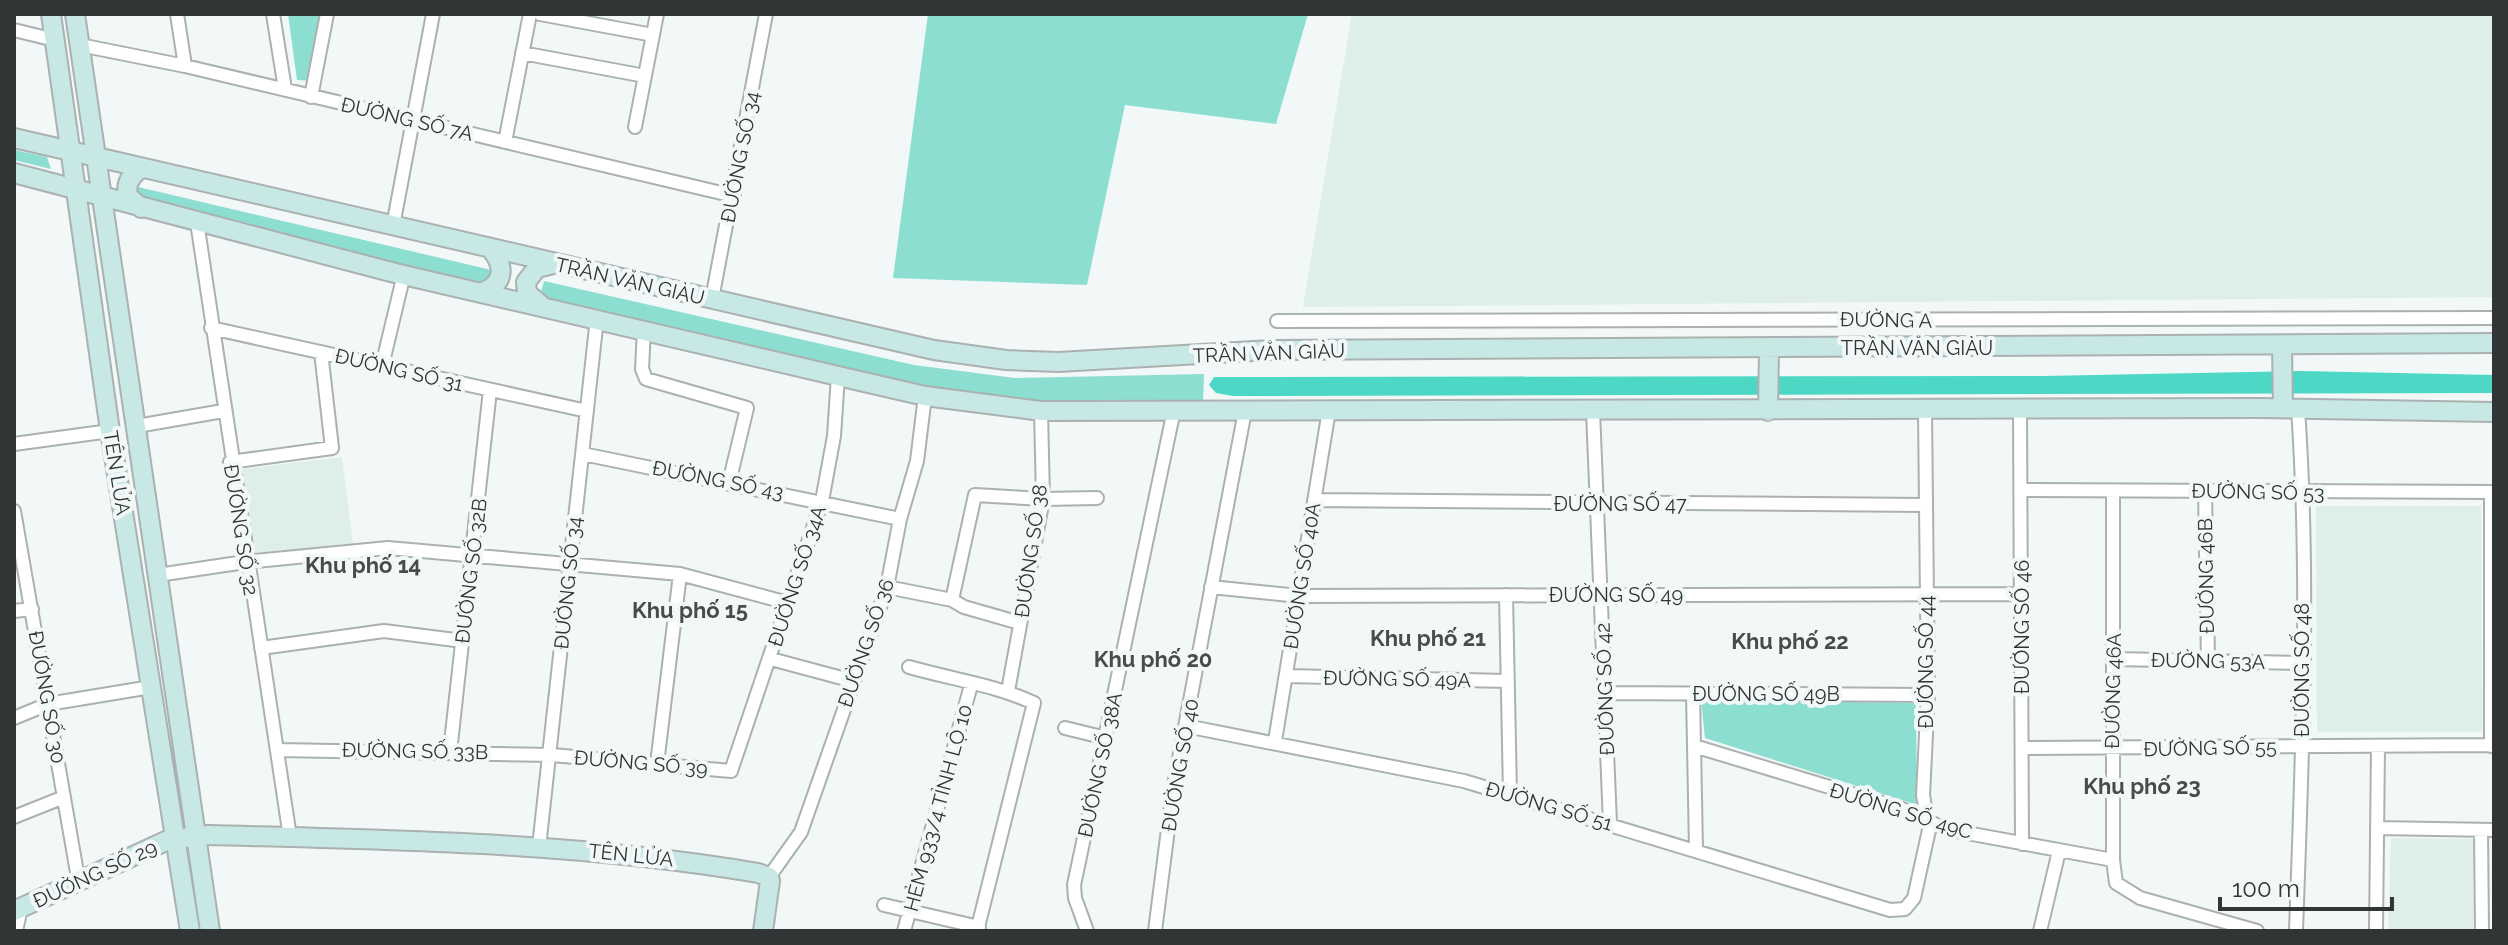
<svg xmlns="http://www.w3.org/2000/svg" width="2508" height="945" font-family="Raleway,sans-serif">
<rect width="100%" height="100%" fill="#f1f8f7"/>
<path fill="#deeeeb" d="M1352,14H2494V297L1303,307Z
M342,457L353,544L255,553L243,469Z
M2316,506H2481L2482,732H2317Z
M2391,838L2474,839L2473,931H2388Z"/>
<path fill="#8cded0" d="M288,14H326L314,81L297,80Z
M928,14H1308L1276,124L1125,105L1087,285L893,278Z
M14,150L47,157L51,169L14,160Z
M117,182L500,272L497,289L120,201Z
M544,281L914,365L1015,378L1204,374L1203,401C1109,403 1012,407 918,389C793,366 664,329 539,299Z
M1701,700L1916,703L1917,805L1705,738Z"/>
<path fill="#4dd8c6" d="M2300,371L2494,375V393L1233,396L1216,393L1209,385L1214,377L2043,376Z"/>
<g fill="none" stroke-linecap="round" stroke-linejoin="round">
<defs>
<path id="street" d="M177,14L185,66
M273,14L285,89
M540,14L653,35
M14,30L55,40
M80,45L185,66L734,196
M522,53L645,76
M311,97L327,14
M635,127L657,14
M505,142L530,14
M197,222L290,837
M393,226L433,14
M712,299L766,14
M1277,321L2494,318
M211,328L587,411
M644,329L642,369L646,379L747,408L729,483
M382,366L404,274
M2020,409L2022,844
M1593,411L1610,824
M137,426L223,411
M14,444L110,431
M583,454L900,519
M230,462L332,448L321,352
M2021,490L2494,492
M2113,491V860L2116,883L2140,898L2257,931
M2205,491L2208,661
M2491,492V746
M1314,500L1926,505
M14,511L79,884
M158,575L245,562L388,548L680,574L788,603
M887,587L952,600L964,607L1020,623
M1211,587L1299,596L2022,594
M1506,595L1510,794
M952,600L975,495L1043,499L1097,498
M14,611L32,609
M261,648L384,631L463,641
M771,659L853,681
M2115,659L2302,663
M909,667C951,679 995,685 1034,703L977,931
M1286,676L1508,681
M1008,691L1043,499L1041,411
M1605,693L1928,695
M1693,693L1696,849
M14,718L48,704L151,687
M1186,726L1464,781L1890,910L1905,909L1914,898L1929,830L1923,795L1928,695L1925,409
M1065,728L1106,738
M1275,741L1329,410
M1694,746L1902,809L1945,829L2113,860
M2022,748L2494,745
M279,750L552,755L731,771L822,501L834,436L838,376
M450,752L490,390
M657,764L680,574
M14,817L64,797
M2377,828L2494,830
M2481,830L2482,931
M539,847L597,318
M769,877L801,832L887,587L900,519L917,461L925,396
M884,905L979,927
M16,931L21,908
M904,931L971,685
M1087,931L1075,898L1074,885L1174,410
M1155,931L1173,790L1245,411
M2040,931L2059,851
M2296,931C2302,758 2310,582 2298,409
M2376,931L2378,747"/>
<path id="secondary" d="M51,14L110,431L190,931
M75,14L210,931
M14,138L934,350L1006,360L1058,362L1273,350L2494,343
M14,173L395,273L838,376L925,396L1041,411L2259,408L2494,412
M141,208L128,196C125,183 131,174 142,168
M483,292C505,283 505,266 491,249
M541,305L527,293L526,282L537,268L553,264
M2282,346L2283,408
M1768,411L1769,349
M14,911L168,840L209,835C392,840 577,842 758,873L769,877L770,881L763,931"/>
</defs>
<use href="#street" stroke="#abb1b0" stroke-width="16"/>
<use href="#secondary" stroke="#abb1b0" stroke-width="22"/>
<use href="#street" stroke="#fff" stroke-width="12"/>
<use href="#secondary" stroke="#c7e8e4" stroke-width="18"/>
</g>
<g text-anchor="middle" stroke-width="8" stroke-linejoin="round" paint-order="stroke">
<g font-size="20" fill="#323535" stroke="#f1f8f7">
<text transform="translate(407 119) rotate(13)" y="7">ĐƯỜNG SỐ 7A</text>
<text transform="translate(740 157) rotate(-79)" y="7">ĐƯỜNG SỐ 34</text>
<text transform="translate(630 281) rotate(13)" y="7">TRẦN VĂN GIÀU</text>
<text transform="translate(1886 320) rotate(1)" y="7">ĐƯỜNG A</text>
<text x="1917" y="355">TRẦN VĂN GIÀU</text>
<text transform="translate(1269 353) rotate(-2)" y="7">TRẦN VĂN GIÀU</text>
<text transform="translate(399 370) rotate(13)" y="7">ĐƯỜNG SỐ 31</text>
<text transform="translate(117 473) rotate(81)" y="7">TÊN LỬA</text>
<text transform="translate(718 480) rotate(11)" y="7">ĐƯỜNG SỐ 43</text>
<text transform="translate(2258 492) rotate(1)" y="7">ĐƯỜNG SỐ 53</text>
<text x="1620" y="511">ĐƯỜNG SỐ 47</text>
<text transform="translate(241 530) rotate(81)" y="7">ĐƯỜNG SỐ 32</text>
<text transform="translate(1031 551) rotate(-82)" y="7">ĐƯỜNG SỐ 38</text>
<text transform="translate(471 571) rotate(-83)" y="7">ĐƯỜNG SỐ 32B</text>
<text transform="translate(797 576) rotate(-72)" y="7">ĐƯỜNG SỐ 34A</text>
<text transform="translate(1302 576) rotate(-81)" y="7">ĐƯỜNG SỐ 40A</text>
<text transform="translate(2206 576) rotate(-91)" y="7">ĐƯỜNG 46B</text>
<text transform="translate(568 583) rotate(-84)" y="7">ĐƯỜNG SỐ 34</text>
<text x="1616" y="602">ĐƯỜNG SỐ 49</text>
<text transform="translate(2022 627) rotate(-90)" y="7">ĐƯỜNG SỐ 46</text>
<text transform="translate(866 643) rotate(-71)" y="7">ĐƯỜNG SỐ 36</text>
<text transform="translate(2208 661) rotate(1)" y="7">ĐƯỜNG 53A</text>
<text transform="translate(1926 662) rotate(-90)" y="7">ĐƯỜNG SỐ 44</text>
<text transform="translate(2302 670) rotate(-90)" y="7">ĐƯỜNG SỐ 48</text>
<text transform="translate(1397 679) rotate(1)" y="7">ĐƯỜNG SỐ 49A</text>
<text transform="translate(1605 689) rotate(-92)" y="7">ĐƯỜNG SỐ 42</text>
<text transform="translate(2113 691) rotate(-89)" y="7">ĐƯỜNG 46A</text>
<text x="1766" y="701">ĐƯỜNG SỐ 49B</text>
<text transform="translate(47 697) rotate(80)" y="7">ĐƯỜNG SỐ 30</text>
<text transform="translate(2210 748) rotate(-1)" y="7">ĐƯỜNG SỐ 55</text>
<text transform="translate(415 751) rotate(1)" y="7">ĐƯỜNG SỐ 33B</text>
<text transform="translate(641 763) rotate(5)" y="7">ĐƯỜNG SỐ 39</text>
<text transform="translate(1100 765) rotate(-78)" y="7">ĐƯỜNG SỐ 38A</text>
<text transform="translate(1180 765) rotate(-80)" y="7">ĐƯỜNG SỐ 40</text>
<text transform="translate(1549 806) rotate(16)" y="7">ĐƯỜNG SỐ 51</text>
<text transform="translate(938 808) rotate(-75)" y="7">HẺM 933/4 TỈNH LỘ 10</text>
<text transform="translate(1901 811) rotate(17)" y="7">ĐƯỜNG SỐ 49C</text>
<text transform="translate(631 855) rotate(6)" y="7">TÊN LỬA</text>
<text transform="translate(95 874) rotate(-25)" y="7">ĐƯỜNG SỐ 29</text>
</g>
<g font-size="22" font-weight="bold" fill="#474d4c" stroke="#f1f8f7">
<text x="363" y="573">Khu phố 14</text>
<text x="690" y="618">Khu phố 15</text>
<text x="1428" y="646">Khu phố 21</text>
<text x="1790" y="649">Khu phố 22</text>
<text x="1153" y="667">Khu phố 20</text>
<text x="2142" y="794">Khu phố 23</text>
</g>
</g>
<rect width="2508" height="945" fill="none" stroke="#323535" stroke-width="32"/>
<path d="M2220 897v12h172v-12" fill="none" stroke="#323535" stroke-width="4"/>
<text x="2232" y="897" font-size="24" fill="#323535" stroke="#f1f8f7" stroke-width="6" paint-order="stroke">100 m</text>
</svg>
